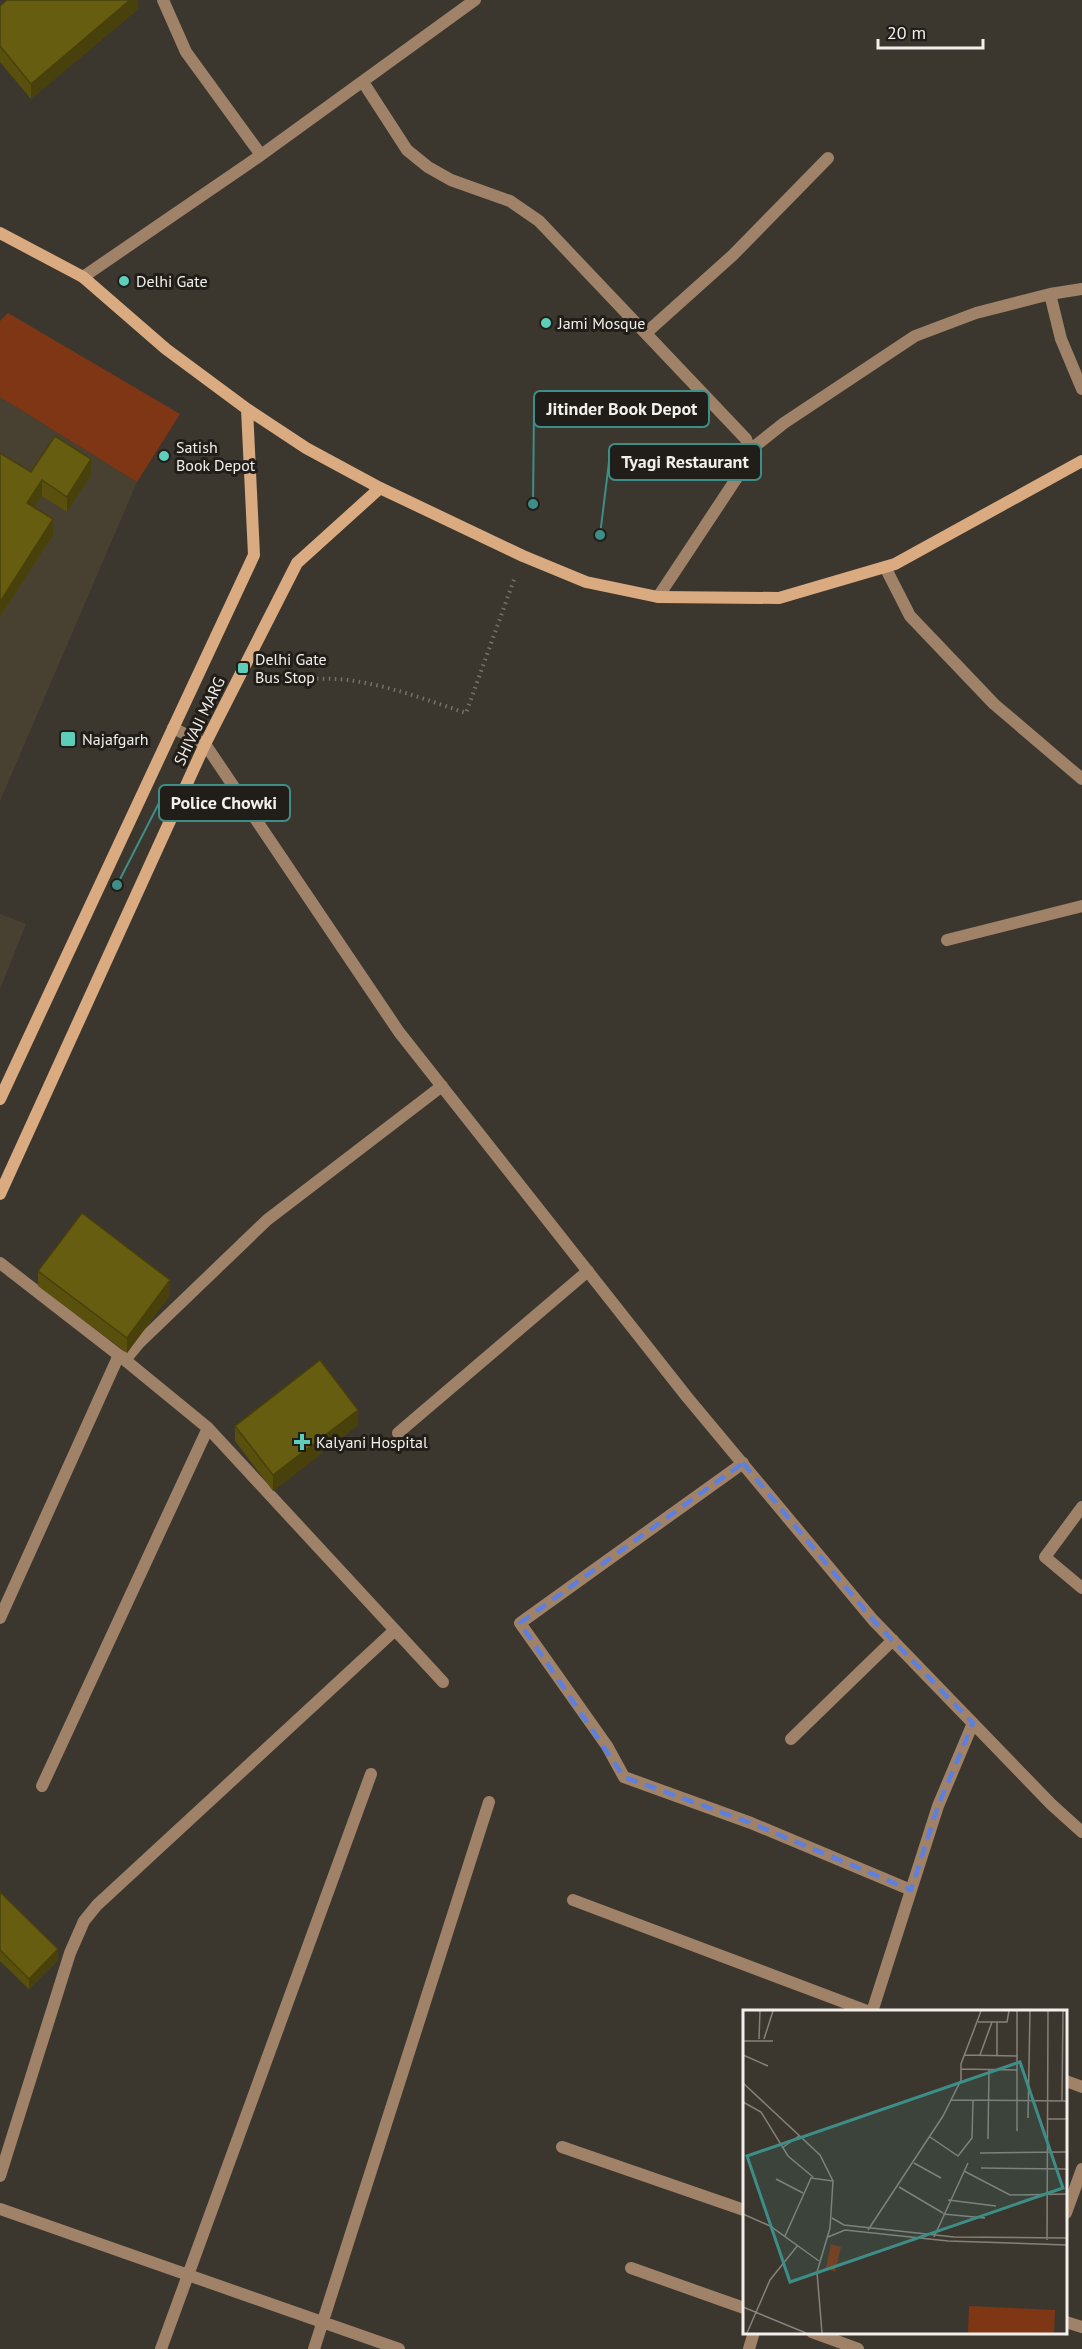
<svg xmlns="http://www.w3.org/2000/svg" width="1082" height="2349" font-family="'PT Sans',sans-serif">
<rect width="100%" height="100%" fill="#3c372e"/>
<path fill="#484031" d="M0,397L137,482L0,801Z
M0,914L26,924L0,989Z"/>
<path fill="#7f3614" d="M8,313L180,414L137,482L0,397V321Z"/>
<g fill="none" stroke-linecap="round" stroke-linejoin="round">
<path stroke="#76716a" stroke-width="4" stroke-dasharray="1.5 4.5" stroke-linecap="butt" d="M263,683C293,680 324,676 355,681C393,687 430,701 466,713L515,577"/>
<path stroke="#9f8268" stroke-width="12" d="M885,567L910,616L994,704L1082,779
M947,940L1082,906
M1082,1507L1045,1557L1082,1588"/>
<path stroke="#9f8268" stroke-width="12" d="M163,0L186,52L261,155
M363,82L407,150L428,167L451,180L510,201L539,221L746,439L750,450L746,464L658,597
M83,277L261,155L475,0
M1050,294L1061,339L1082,389
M646,333L733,255L828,158
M750,450L784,423L915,336L976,313L1050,294L1082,289
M173,728L205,744L399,1032L687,1397L873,1620L1051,1804L1082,1832
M0,1263L125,1360L208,1428L443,1682
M125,1360L139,1343L267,1220L442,1086
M398,1433L588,1271
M743,1463L520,1623L607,1746L624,1777L751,1823L911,1890
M0,1618L119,1355
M791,1739L893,1640
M42,1786L208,1428
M573,1900L870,2012
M872,2012L938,1806L973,1723
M1066,2081L1082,2087
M562,2147L744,2210
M0,2176L70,1953L84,1921L97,1905L395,1630
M0,2209L399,2349
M1066,2213L1082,2169
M631,2268L744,2308
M1066,2322L1082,2327
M812,2332L858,2349
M161,2349L371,1774
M314,2349L489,1802
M749,2349L754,2332"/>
<path stroke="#daab81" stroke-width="12" d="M0,233L83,277L166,349L247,409L306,448L380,488L523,556L586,582L658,597L779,598L895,564L1082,461
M0,1099L254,555L247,409
M0,1194L205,744L297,563L380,488"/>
</g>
<path fill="#59500e" d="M138,0V9L31,99L0,62V6Z
M0,453L31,472L91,475L67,512L42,496L34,507L53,535L0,617Z
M38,1271L170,1295L127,1353L38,1286Z
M358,1425L273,1491L235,1441V1426Z
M0,1892L58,1960L29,1989L0,1961Z"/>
<path fill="#48410b" d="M130,0H138V9L31,99V84Z
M91,459V475L67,512V497Z
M42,480V496L27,518V503Z
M53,519V535L0,617V602Z
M170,1280V1295L127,1353V1338Z
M358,1410V1425L273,1491V1475Z
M58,1949V1960L29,1989V1979Z"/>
<path fill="#675d10" stroke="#48410b" stroke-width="1.5" d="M7,0H130L31,84L0,46V6Z
M55,436L91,459L67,497L42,480L27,503L53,519L0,602V453L31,472Z
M82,1213L170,1280L127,1338L38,1271Z
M320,1360L358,1410L273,1475L235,1426Z
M0,1892L58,1949L29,1979L0,1950Z"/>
<path fill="none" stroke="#5d7fde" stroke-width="4.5" stroke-dasharray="12 8" stroke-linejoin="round" d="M743,1463L873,1620L973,1723L938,1806L911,1890L751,1823L624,1777L520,1623Z"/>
<g fill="#5cceba" stroke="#211e1a" stroke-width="2">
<circle cx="124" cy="281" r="6"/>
<circle cx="546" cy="323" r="6"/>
<circle cx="164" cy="456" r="6"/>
<rect x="237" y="662" width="12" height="12" rx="3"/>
<rect x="60" y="731" width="16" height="16" rx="3"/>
<path d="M299 1433h6v6h6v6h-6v6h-6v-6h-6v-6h6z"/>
</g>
<g text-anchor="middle" stroke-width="6" stroke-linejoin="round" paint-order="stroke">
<g font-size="16" fill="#f3f0eb" stroke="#211e1a" text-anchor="start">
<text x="136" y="287">Delhi Gate</text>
<text x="558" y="329">Jami Mosque</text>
<text x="176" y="453">Satish<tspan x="176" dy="18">Book Depot</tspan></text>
<text x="255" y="665">Delhi Gate<tspan x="255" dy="18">Bus Stop</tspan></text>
<text x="82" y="745">Najafgarh</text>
<text x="316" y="1448">Kalyani Hospital</text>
</g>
<g font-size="16" fill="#f3f0eb" stroke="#211e1a">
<text transform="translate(199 721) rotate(-64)" y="6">SHIVAJI MARG</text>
</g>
</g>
<g transform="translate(743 2010)">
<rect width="324" height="324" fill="#3c372e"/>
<path d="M88,234L98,237L92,262L83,258ZM226,296L312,300L311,323H225Z" fill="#7f3614"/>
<path fill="none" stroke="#85817a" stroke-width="1.5" d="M235,12H264L266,1M254,12V46M16,29L17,1M21,29L30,1M0,31H30M0,45L25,56M221,45L274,46M237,45L249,12M218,59L274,60M0,73L77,145L90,171L87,218L74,262L79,323M208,90L324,91M319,91L320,1M0,92L18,102L45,146L70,167M285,108L287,1M304,109H324M274,121V1M187,127L215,146L229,128L230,90M245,129L246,59M39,138L56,126M237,143L324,142M171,153L198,168M238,158L324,159M221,161L267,185L324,184M33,169L60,183M156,177L200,203M205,190L253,196M0,204L27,216L76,251M200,204L242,208M89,208L101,215L211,227L324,228M125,220L200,106L218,70V54L238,1M42,226L68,168L90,171M85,227L102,220L205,231L324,235M191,227L225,153M304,230L305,1M0,297L63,323M4,323L27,270L55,235"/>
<path fill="#3d8e87" fill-opacity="0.15" stroke="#3d8e87" stroke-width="3" d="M277,52L320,178L47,272L4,146Z"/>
<rect width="324" height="324" fill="none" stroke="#f3f0eb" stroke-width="3"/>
</g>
<path fill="none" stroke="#3d8e87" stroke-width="2" d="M533 504L534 409M600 535L609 462M117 885L159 803"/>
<g fill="#3d8e87" stroke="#211e1a" stroke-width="2">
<circle cx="533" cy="504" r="6"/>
<circle cx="600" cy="535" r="6"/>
<circle cx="117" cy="885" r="6"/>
</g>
<g fill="#211e1a" stroke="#3d8e87" stroke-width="2">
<rect x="534" y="391" width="175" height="36" rx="6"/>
<rect x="609" y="444" width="152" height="36" rx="6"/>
<rect x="159" y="785" width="131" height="36" rx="6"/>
</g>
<g font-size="18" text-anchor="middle" font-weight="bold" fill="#f3f0eb">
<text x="622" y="415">Jitinder Book Depot</text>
<text x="685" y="468">Tyagi Restaurant</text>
<text x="224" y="809">Police Chowki</text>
</g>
<path d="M878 39v9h105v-9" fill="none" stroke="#f3f0eb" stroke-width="3"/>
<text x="887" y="39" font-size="18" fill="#f3f0eb" stroke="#211e1a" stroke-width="4.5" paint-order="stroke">20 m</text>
</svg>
